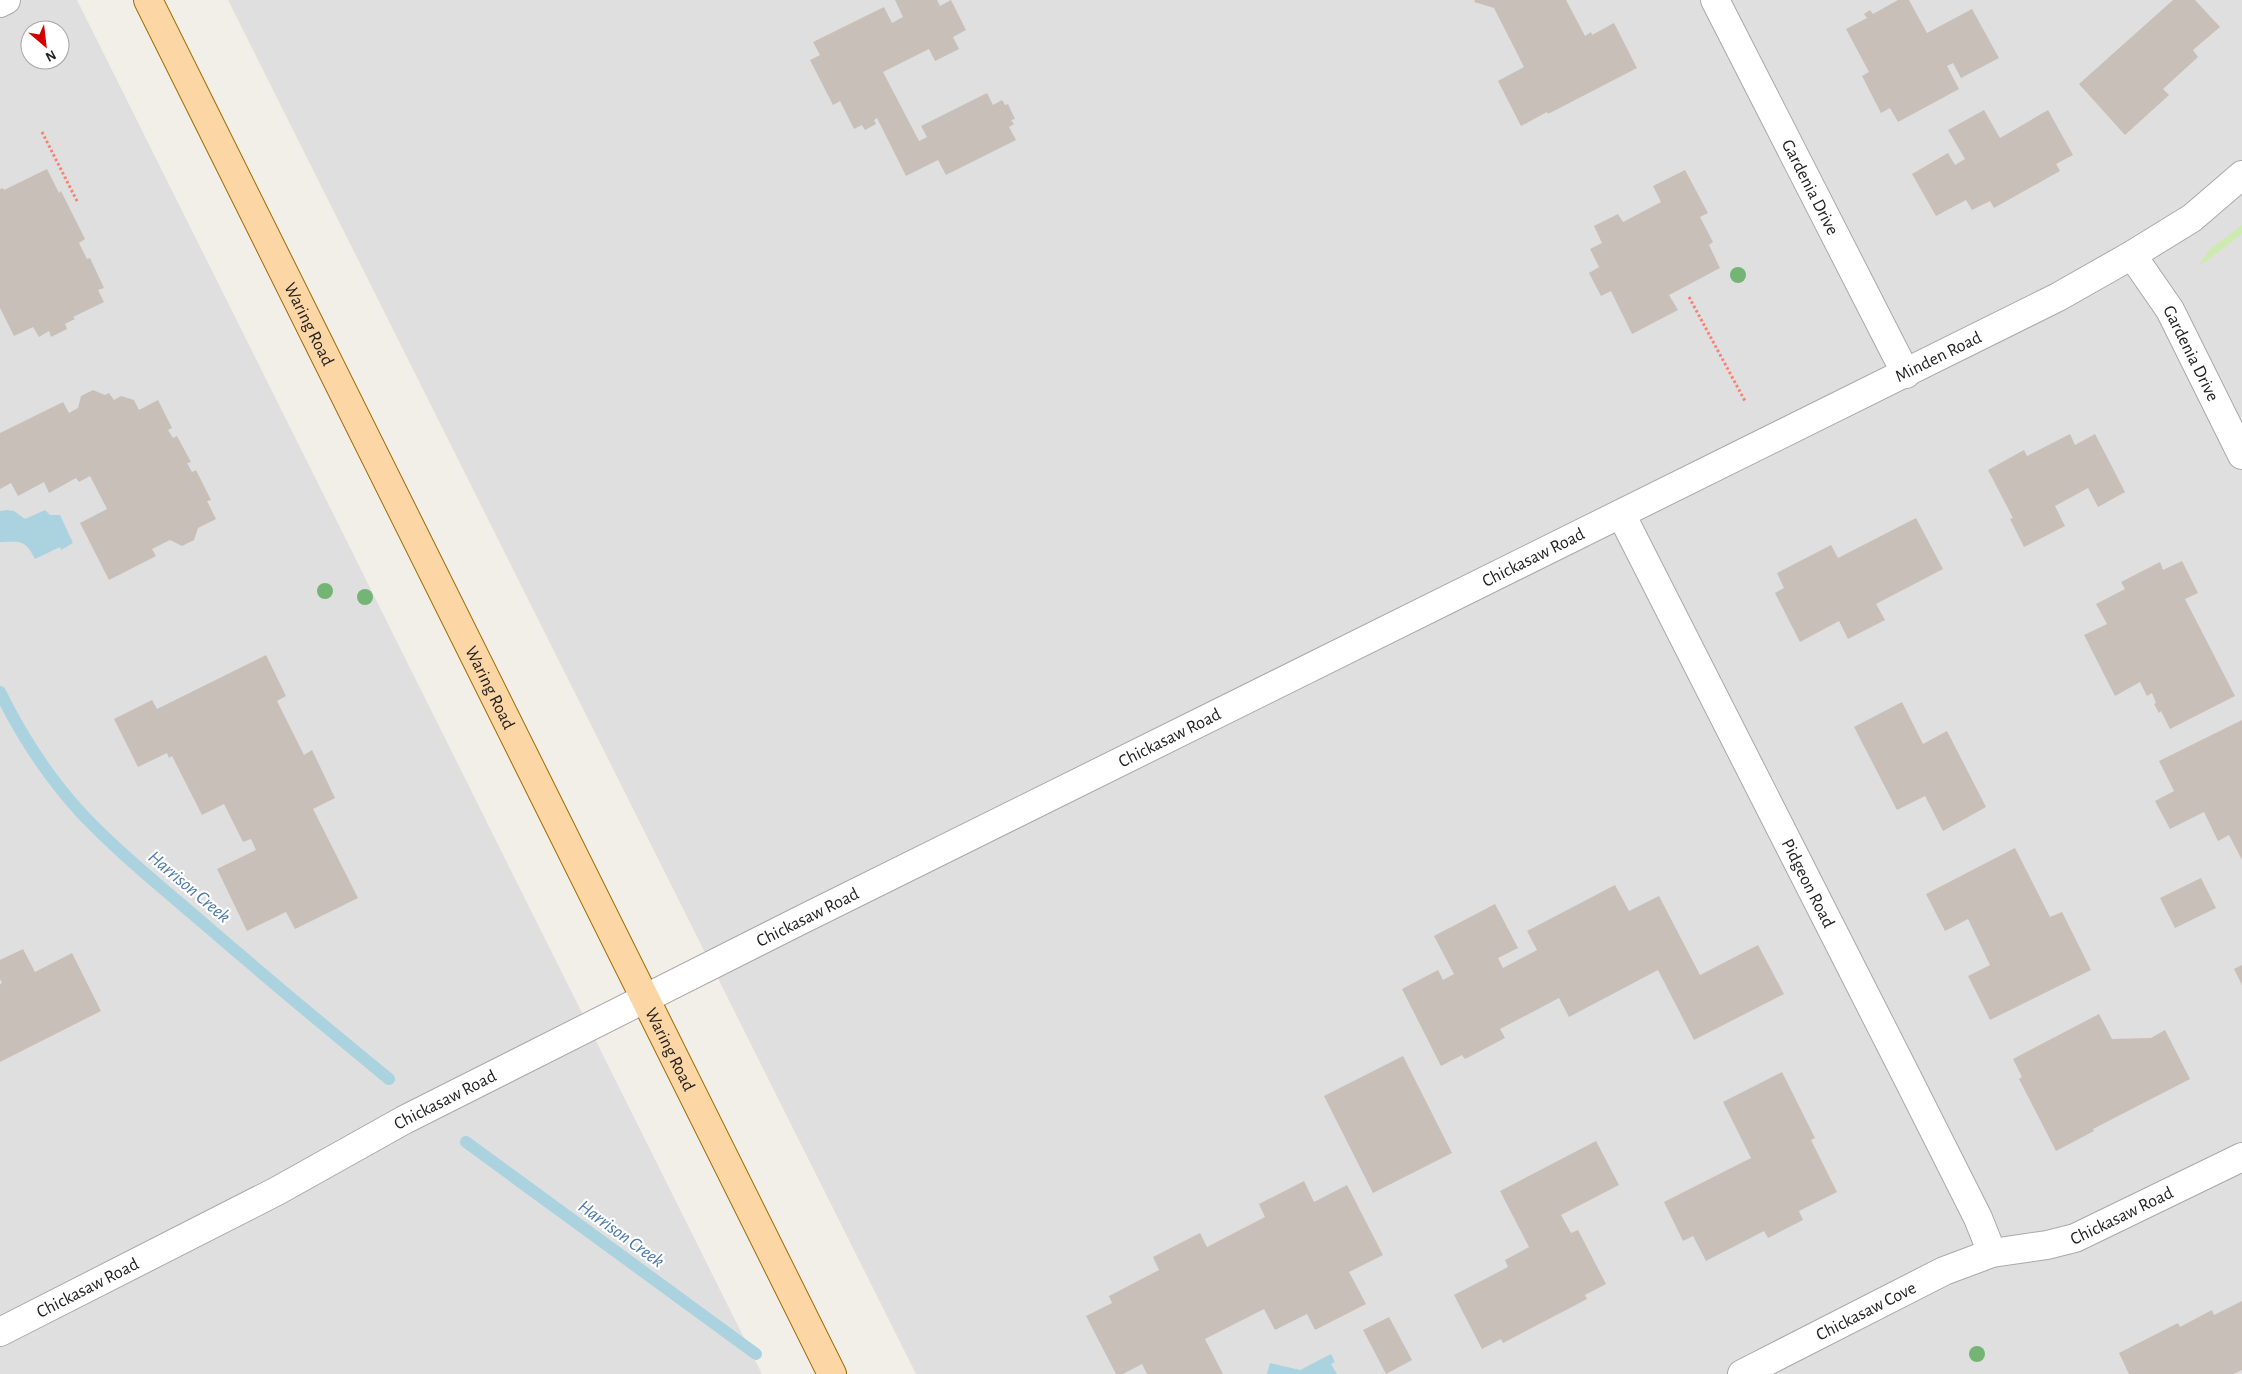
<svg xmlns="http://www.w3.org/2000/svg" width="2242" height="1374" font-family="'Alegreya Sans',sans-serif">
<rect width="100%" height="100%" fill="#f2efe9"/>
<path fill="#e0dfdf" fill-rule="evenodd" d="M0,0H77L762,1374H0ZM30,30H60V60H30Z
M228,0H2242V1374H916Z"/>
<path fill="#cdebb0" d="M2242,225V234L2201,265L2200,263L2210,249Z"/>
<path fill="#aad3df" d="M6,510L14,511L25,519L45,510L50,515H60L73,543L61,550L60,547L35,559C25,539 20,542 0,542V511Z
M1331,1354L1335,1362L1331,1364L1337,1374H1267L1270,1363L1300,1370Z"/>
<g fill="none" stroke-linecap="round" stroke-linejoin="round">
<path stroke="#aad3df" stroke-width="12" d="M0,692C21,735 49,778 82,814C121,855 166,891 209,928C268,979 328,1029 389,1079
M466,1142L756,1354"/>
</g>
<path fill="#c7bfb8" d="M895,0H937L940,6L951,0L966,30L953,37L959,49L935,61L929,49L883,72L919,141L927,137L921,126L987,93L993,105L1002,100L1005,105L1008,104L1015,119L1011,120L1014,124L1009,127L1016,140L946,175L938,160L906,176L877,118L874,120L876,124L865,130L862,125L854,129L840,101L833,105L810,60L820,55L813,42L884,7L892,23L903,17Z
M1475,0H1566L1585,36L1591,32L1592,35L1614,23L1637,68L1548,114L1547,112L1521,126L1498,81L1524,67L1494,8L1474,2Z
M1898,0H1909L1927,33L1972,9L1999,58L1961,78L1953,63L1947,66L1959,89L1898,122L1890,108L1881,113L1862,76L1869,72L1846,29L1867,18L1864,14L1870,10L1873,14Z
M2173,0H2195L2220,27L2193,50L2198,57L2163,89L2169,95L2125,135L2079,84Z
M1984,110L2000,138L2048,110L2073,155L2056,164L2060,171L1994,208L1990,201L1972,210L1966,200L1936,216L1912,174L1948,153L1955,165L1965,159L1948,130Z
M47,169L59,193L61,191L85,239L79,243L87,259L90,258L104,288L98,290L104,302L73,317L75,319L65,324L67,329L51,337L49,331L39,337L33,327L14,336L0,308V189L3,188L4,190Z
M1685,170L1708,213L1700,217L1713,242L1709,245L1720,268L1669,295L1678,310L1632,334L1611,291L1601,296L1589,273L1599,267L1590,249L1602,243L1594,226L1618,214L1623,222L1661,202L1653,186Z
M93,390L105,395L109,393L114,400L121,396L134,400L139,410L158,400L172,428L168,430L173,438L177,436L191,462L187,463L192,472L196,470L211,500L207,501L216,519L198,528L194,540L182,546L170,540L152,549L156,556L109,580L80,523L107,509L90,476L79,482L76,478L49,493L44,482L18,496L11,483L0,489V433L63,402L69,413L78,408L81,396Z
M2070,434L2075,445L2095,434L2125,492L2098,507L2088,488L2055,506L2065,526L2024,547L2010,519L2013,518L1988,470L2024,450L2027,456Z
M1916,518L1943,569L1876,604L1885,620L1848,639L1839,621L1800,642L1775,593L1784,588L1777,573L1831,545L1838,558Z
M2182,561L2198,593L2185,599L2235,696L2170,729L2161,711L2159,713L2154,704L2156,703L2152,693L2147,696L2140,682L2115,696L2084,635L2107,624L2096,604L2125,589L2121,582L2160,562L2163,570Z
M266,655L286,696L277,701L304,755L312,750L335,798L313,809L358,898L295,929L286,912L247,931L217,869L256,850L251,839L243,842L224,804L202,815L172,756L169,758L167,753L138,767L114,719L152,700L157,709Z
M1902,702L1923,744L1947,731L1986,807L1943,831L1925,796L1897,810L1854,727Z
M2242,720V860L2229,835L2218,841L2204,812L2170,829L2155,801L2174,791L2159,761Z
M2015,848L2050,917L2062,912L2091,970L1990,1020L1968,976L1990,965L1968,919L1945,931L1926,894Z
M2201,878L2216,908L2175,928L2160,898Z
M1615,885L1629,911L1659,896L1700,975L1758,945L1784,994L1694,1040L1658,970L1569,1017L1559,998L1500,1029L1505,1038L1465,1059L1462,1055L1441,1066L1402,989L1438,970L1443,980L1454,974L1434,936L1495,904L1518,948L1498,958L1503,968L1537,950L1527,931Z
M23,949L35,972L72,953L101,1011L0,1062V984L2,983L0,979V960Z
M2242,965V985L2234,969Z
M2099,1014L2112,1039L2151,1038L2165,1030L2190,1079L2093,1129L2094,1131L2056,1151L2019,1079L2022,1077L2013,1059Z
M1403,1056L1452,1153L1373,1193L1324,1096Z
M1782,1072L1815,1138L1811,1140L1837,1192L1799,1211L1803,1220L1768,1238L1764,1231L1706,1261L1693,1236L1683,1241L1664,1202L1751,1158L1723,1102Z
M1596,1141L1619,1185L1561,1215L1571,1233L1578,1230L1606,1284L1585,1295L1587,1299L1503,1343L1501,1339L1482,1349L1454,1295L1508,1267L1505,1260L1529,1247L1500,1191Z
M1304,1181L1314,1202L1347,1185L1383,1255L1349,1272L1366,1304L1315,1330L1307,1314L1275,1330L1264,1309L1205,1339L1223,1374H1147L1142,1364L1123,1374H1116L1086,1316L1112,1303L1109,1296L1159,1270L1153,1257L1200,1233L1207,1247L1265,1217L1259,1204Z
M2242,1301V1370L2233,1374H2129L2119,1353L2178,1323L2180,1327L2212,1310L2214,1315Z
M1389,1317L1412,1360L1386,1374L1363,1330Z"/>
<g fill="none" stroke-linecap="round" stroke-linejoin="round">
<defs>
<g id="minor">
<path id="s1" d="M1715,0L1906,374"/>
<path d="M0,3L6,0"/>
<path id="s2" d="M2132,255L2170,310L2242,455"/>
<path id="s3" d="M1621,514L1909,1081L1978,1218L1992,1253"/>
<path id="s4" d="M0,1332L277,1191L404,1120L801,920L2058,297L2132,255L2192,218L2242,175"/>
<path id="s5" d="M1742,1374L1944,1271L1992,1253L2047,1245L2075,1238L2242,1157"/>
</g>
<g id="major">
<path id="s6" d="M148,0L832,1374"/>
</g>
</defs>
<use href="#minor" stroke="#a9a9a9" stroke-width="30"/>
<use href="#major" stroke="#a06b00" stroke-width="30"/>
<path stroke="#fa8072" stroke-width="3" stroke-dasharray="2.5 2.5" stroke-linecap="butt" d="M42,132L78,203
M1689,297L1745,401"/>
<use href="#minor" stroke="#fff" stroke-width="28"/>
<use href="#major" stroke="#fcd6a4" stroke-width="28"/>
</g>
<g fill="#74b475">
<circle cx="1738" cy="275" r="8"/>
<circle cx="325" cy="591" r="8"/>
<circle cx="365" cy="597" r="8"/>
<circle cx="1977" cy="1354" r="8"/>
</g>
<g text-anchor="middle" stroke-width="4.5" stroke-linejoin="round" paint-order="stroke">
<g font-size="18" fill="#222" stroke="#fff">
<text dy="6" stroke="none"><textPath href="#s1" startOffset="210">Gardenia Drive</textPath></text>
<text dy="6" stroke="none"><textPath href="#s6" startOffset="362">Waring Road</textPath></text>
<text dy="6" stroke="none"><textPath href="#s2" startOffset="115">Gardenia Drive</textPath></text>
<text dy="6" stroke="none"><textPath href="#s4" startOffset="2170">Minden Road</textPath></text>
<text dy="6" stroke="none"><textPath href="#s4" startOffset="1718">Chickasaw Road</textPath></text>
<text dy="6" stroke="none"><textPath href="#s6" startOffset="768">Waring Road</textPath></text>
<text dy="6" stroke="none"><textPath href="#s4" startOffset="1312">Chickasaw Road</textPath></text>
<text dy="6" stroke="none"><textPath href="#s3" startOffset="414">Pidgeon Road</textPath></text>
<text dy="6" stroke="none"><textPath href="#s4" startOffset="908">Chickasaw Road</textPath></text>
<text dy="6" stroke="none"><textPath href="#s6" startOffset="1172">Waring Road</textPath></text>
<text dy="6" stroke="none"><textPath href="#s4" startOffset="502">Chickasaw Road</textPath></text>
<text dy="6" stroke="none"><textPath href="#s5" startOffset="414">Chickasaw Road</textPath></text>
<text dy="6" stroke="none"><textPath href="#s4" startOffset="98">Chickasaw Road</textPath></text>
<text dy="6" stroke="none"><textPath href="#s5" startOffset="139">Chickasaw Cove</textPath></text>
</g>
<g font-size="19" font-style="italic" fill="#4a7aab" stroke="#fff">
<text transform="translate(190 886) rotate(40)" y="7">Harrison Creek</text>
<text transform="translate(622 1233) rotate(36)" y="7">Harrison Creek</text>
</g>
</g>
<g transform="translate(45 45) rotate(152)"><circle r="24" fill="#ffffff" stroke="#a7a7a7"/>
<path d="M0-4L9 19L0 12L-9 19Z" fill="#d40000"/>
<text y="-8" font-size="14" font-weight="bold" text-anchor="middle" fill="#222222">N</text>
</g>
</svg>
